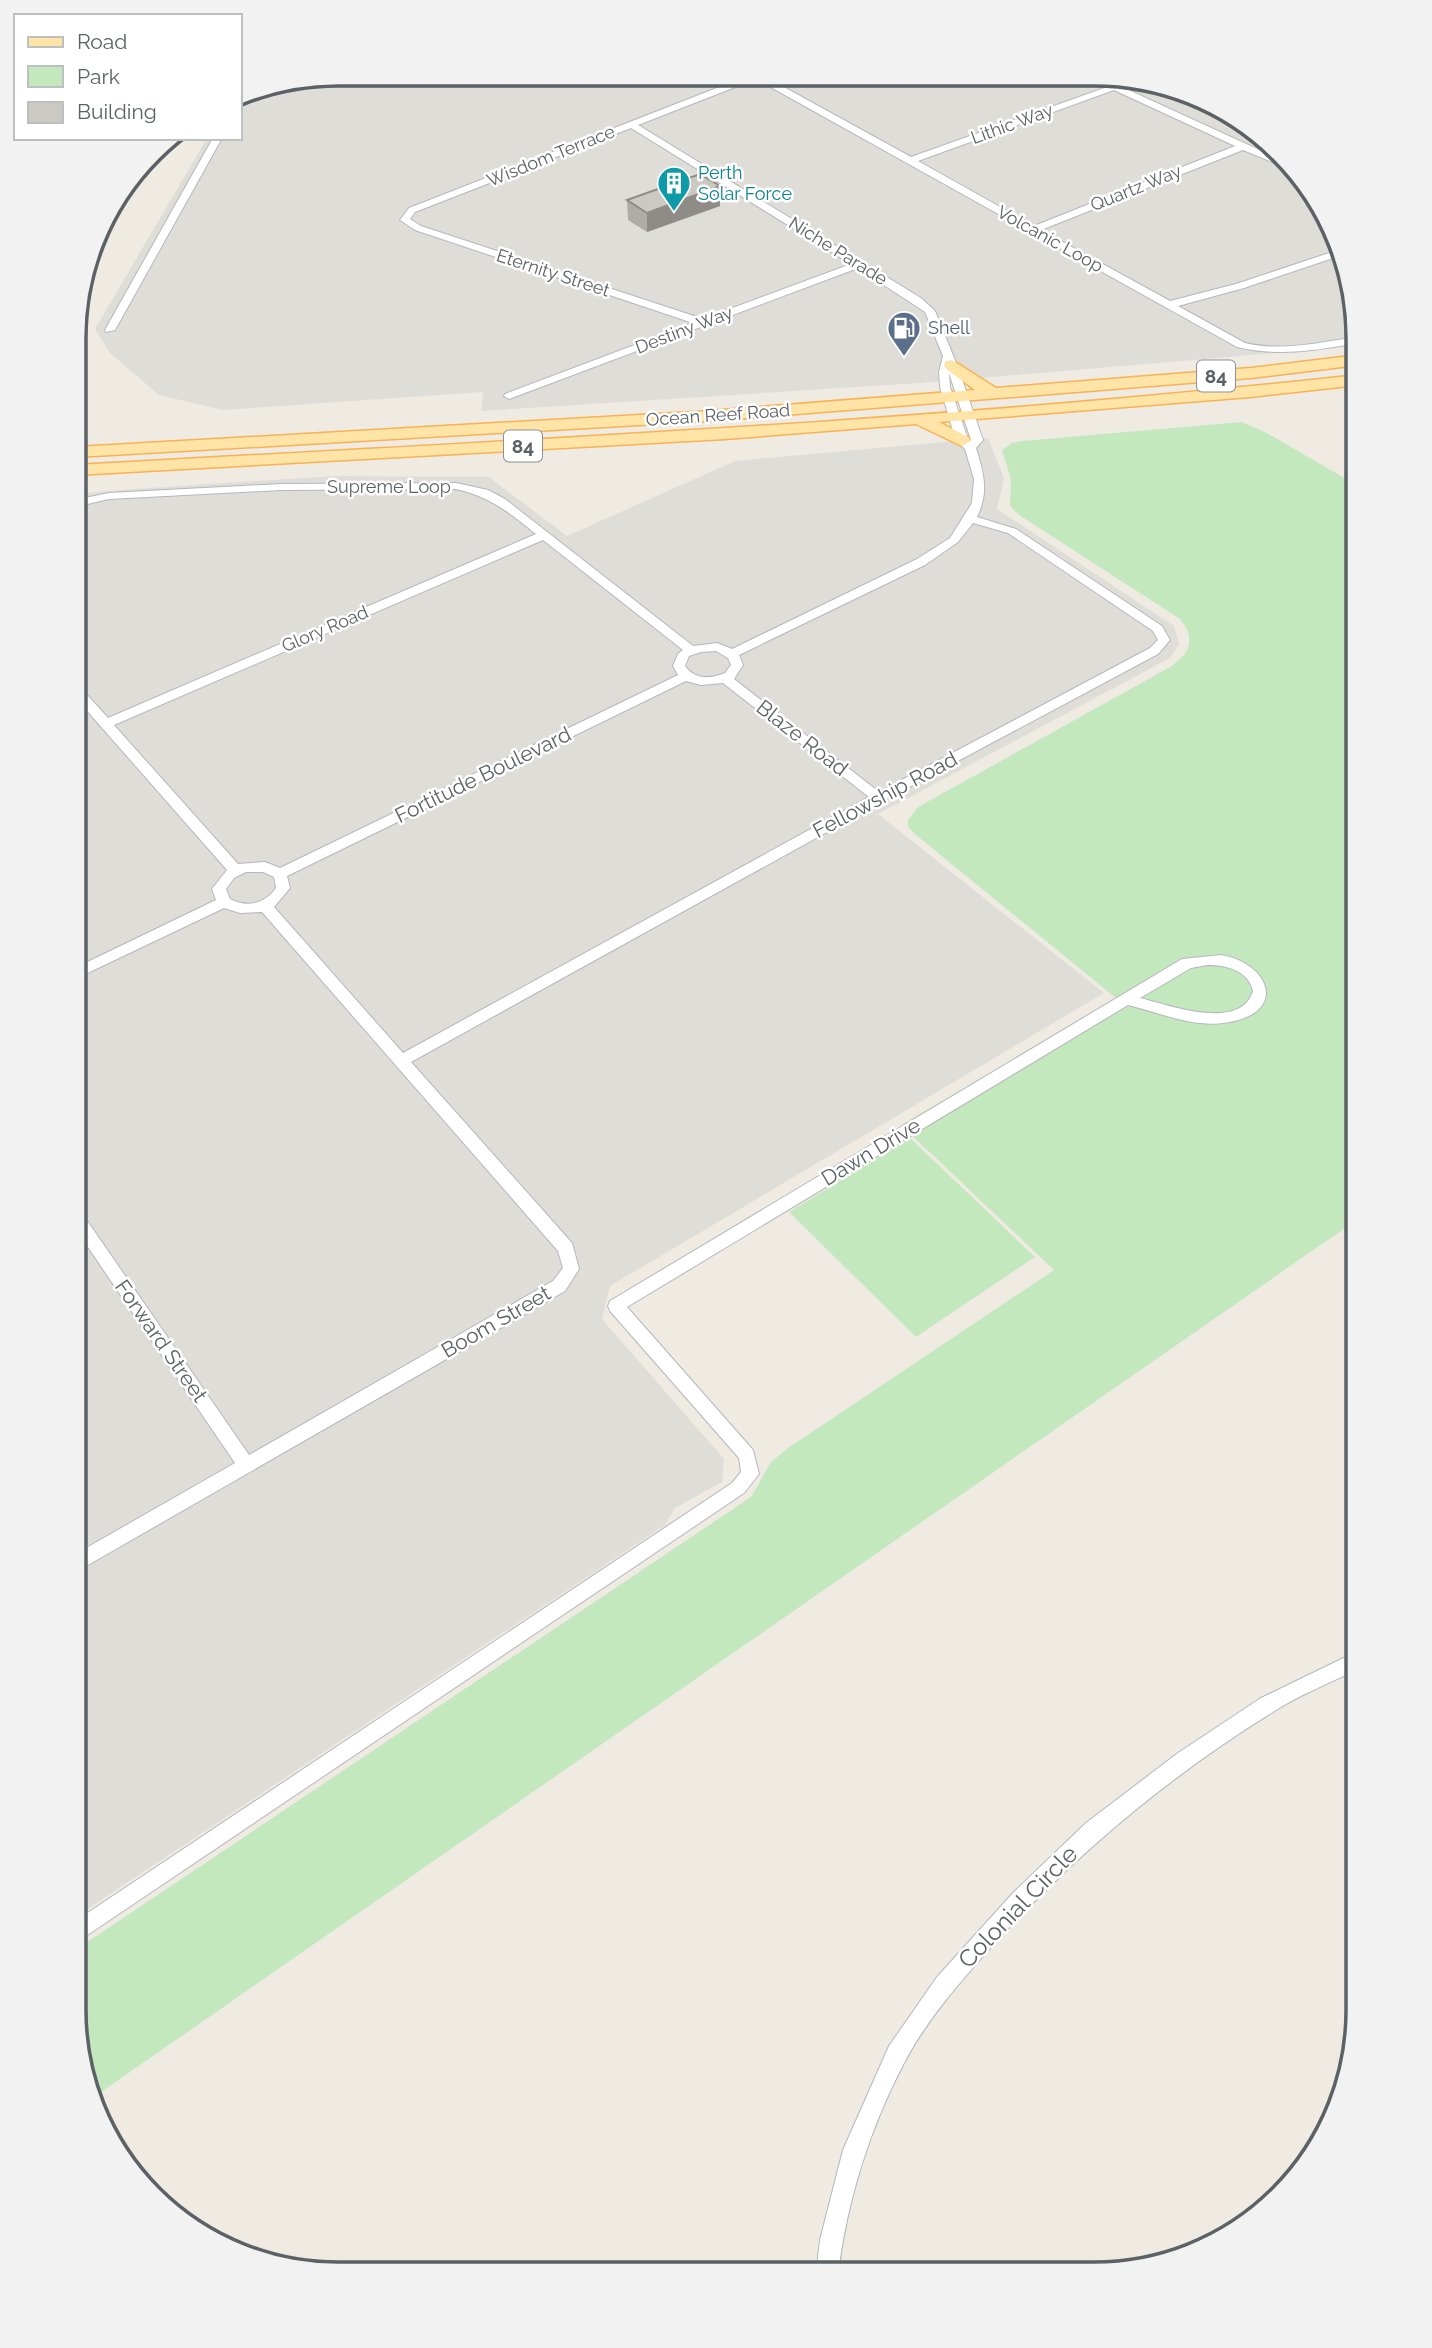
<svg xmlns="http://www.w3.org/2000/svg" width="1432" height="2348" font-family="Raleway,sans-serif">
<rect width="100%" height="100%" fill="#efebe3"/>
<path fill="#dfddd8" d="M338,74L1129,76L1196,94L1255,128L1304,177L1339,237L1358,346L920,383L481,411L483,392L223,410L159,395L110,353L95,329L207,138H240V93Z
M988,438L1004,478L997,509L1174,626L1179,644L1170,658L878,814L1104,993L610,1286L602,1319L724,1459L722,1482L675,1508L665,1525L74,1918L75,499L87,493L120,490L334,476L489,477L567,536L735,461Z"/>
<path fill="#c4e8be" d="M1242,422L1267,433L1358,486V1219L91,2099L74,2010V1951L751,1497L771,1462L788,1448L1054,1270L901,1125L1116,998L916,835L908,827V820L918,807L1170,667C1191,653 1196,639 1180,619L1019,515L1010,506L1011,480L1002,450L1012,443L1022,441Z
M910,1138L1035,1257L916,1337L789,1212Z"/>
<g fill="none" stroke-linecap="round" stroke-linejoin="round">
<defs>
<path id="minor" d="M750,75H762L911,157L1107,87L1087,76H1098L1292,165L1301,174L1243,150L1041,230L1170,301L1236,284L1341,249L1342,255L1244,288L1178,306L1245,343C1283,352 1320,342 1358,337V343C1317,350 1279,357 1237,347L756,79L638,125L921,298L935,311L957,365L983,440L976,448C984,474 989,492 977,517L1016,529L1162,626L1170,640L1158,654L883,801L411,1062L572,1243L579,1269L565,1291L74,1573V1555L235,1463L75,1228V1210L81,1212L249,1455L553,1281L563,1268L558,1251L262,912L240,913L224,908L75,979V968L216,900L212,889L227,870L75,697V685L79,686L108,718L536,534C508,512 491,497 456,489L282,490L109,499L75,507V500L109,493L282,484L456,483L488,490L505,499L693,646L717,643L732,649L917,559L950,538L972,503L974,479L965,449L956,441L940,387L939,372L943,356L925,312L858,268L509,399L504,396L505,394L693,323L415,230L400,220L409,208ZM1114,90L1235,146L1034,226L918,161ZM631,128L851,264L703,319L421,226L410,219L415,212ZM949,373L971,440L969,442L950,387ZM973,523L1008,533L1153,631L1158,640L1150,648L879,792L734,679L743,665L739,655L925,565L958,542ZM543,540L683,650L678,654L673,666L678,675L280,868L265,862L238,864L114,725ZM716,651L728,658L731,665L725,673C710,679 695,680 685,666L689,656L701,652ZM686,681L701,685L723,683L869,797L403,1053L274,907L290,888L287,876ZM246,872H263L274,877L276,888C265,904 247,908 230,899L226,889L234,878Z
M213,138H222L115,330L106,332L105,330Z
M1221,955C1269,963 1288,1011 1230,1022C1195,1029 1161,1013 1128,1005L627,1307L753,1450L759,1474L744,1493L74,1944V1922L732,1483L741,1472L739,1458L610,1311L608,1306L610,1301L1182,959ZM1207,965C1226,965 1248,970 1253,991C1241,1032 1168,1005 1140,998L1191,968Z
M1358,1651V1669C1330,1683 1299,1695 1273,1712C1168,1777 1076,1854 993,1945C961,1981 927,2019 904,2063C870,2128 847,2200 838,2274H816L820,2240L843,2150L889,2046L937,1977L1013,1893L1086,1823L1178,1753L1261,1698Z"/>
<path id="primary" d="M1358,355V365L1251,378L710,421L76,457V447L710,411L975,390L946,369L944,365L946,361L952,360L996,388L1251,368Z
M1358,375V385L1250,397L939,422L968,437L971,441L962,446L916,424L725,439L75,475L76,465C503,441 932,422 1358,375Z"/>
</defs>
<use href="#minor" stroke="#b4b7bb" stroke-width="2"/>
<use href="#primary" stroke="#f8b253" stroke-width="3"/>
<use href="#minor" fill="#fff" fill-rule="evenodd"/>
<use href="#primary" fill="#ffe4a8" fill-rule="evenodd"/>
</g>
<path fill="#afaca7" d="M627,200L720,206L647,232L628,220Z"/>
<path fill="#8f8c88" d="M720,186V206L647,232V213Z"/>
<path fill="#ccc8c2" stroke="#8f8c88" stroke-width="2" d="M700,174L720,186L647,213L627,200Z"/>
<defs>
<symbol id="building-pin" viewBox="-11 -11 22 30"><path d="M0 17L-7.5 6A9.5 9.5 0 1 1 7.5 6Z" fill="#0f9aa8" stroke="#fff"/><path d="M-4-6H4V6H1V3H-1V6H-4ZM-2.5-4.3h1.7v1.8h-1.7ZM.8-4.3h1.7v1.8H.8ZM-2.5-1h1.7V.8h-1.7ZM.8-1h1.7V.8H.8Z" fill="#fff"/></symbol>
<symbol id="fuel-pin" viewBox="-11 -11 22 30"><path d="M0 17L-7.5 6A9.5 9.5 0 1 1 7.5 6Z" fill="#5c6f8a" stroke="#fff"/><path d="M-5.5-6h7V0h2V4h1.3V-2.5L3-4.5l.8-.8L6-3V5H2.5V1h-1V6h-7ZM-4.2-4.7v3.2H.2V-4.7Z" fill="#fff"/></symbol>
</defs>
<g fill-rule="evenodd">
<use href="#building-pin" x="655" y="164" width="38" height="52"/>
<use href="#fuel-pin" x="885" y="309" width="38" height="52"/>
</g>
<g text-anchor="middle" stroke-width="5" stroke-linejoin="round" paint-order="stroke">
<g font-size="18" fill="#5b6165" stroke="#fff">
<text transform="translate(1012 124) rotate(-20)" y="6">Lithic Way</text>
<text transform="translate(551 156) rotate(-22)" y="6">Wisdom Terrace</text>
<text transform="translate(1136 188) rotate(-22)" y="6">Quartz Way</text>
<text transform="translate(1050 239) rotate(29)" y="6">Volcanic Loop</text>
<text transform="translate(838 251) rotate(32)" y="6">Niche Parade</text>
<text transform="translate(553 273) rotate(18)" y="6">Eternity Street</text>
<text transform="translate(684 330) rotate(-21)" y="6">Destiny Way</text>
<text transform="translate(718 415) rotate(-4)" y="6">Ocean Reef Road</text>
<text x="389" y="493">Supreme Loop</text>
<text transform="translate(325 629) rotate(-23)" y="6">Glory Road</text>
</g>
<g font-size="18" fill="#0d838f" stroke="#fff" text-anchor="start">
<text x="698" y="179">Perth<tspan x="698" dy="21">Solar Force</tspan></text>
</g>
<g font-size="18" fill="#4e5e75" stroke="#fff" text-anchor="start">
<text x="928" y="334">Shell</text>
</g>
<g fill="#fff" stroke="#8c9093" stroke-width="2">
<rect x="1197" y="360.5" width="38" height="31" rx="5"/>
<rect x="504" y="430.5" width="38" height="31" rx="5"/>
</g>
<g font-size="19" font-weight="bold" fill="#5b6165">
<text x="1216" y="383">84</text>
<text x="523" y="453">84</text>
</g>
<g font-size="21" fill="#5b6165" stroke="#fff">
<text transform="translate(802 738) rotate(38)" y="7">Blaze Road</text>
<text transform="translate(483 775) rotate(-26)" y="7">Fortitude Boulevard</text>
<text transform="translate(885 795) rotate(-28)" y="7">Fellowship Road</text>
<text transform="translate(871 1152) rotate(-31)" y="7">Dawn Drive</text>
<text transform="translate(496 1322) rotate(-30)" y="7">Boom Street</text>
<text transform="translate(161 1341) rotate(55)" y="7">Forward Street</text>
</g>
<g font-size="24" fill="#5b6165" stroke="#fff">
<text transform="translate(1018 1907) rotate(-46)" y="8">Colonial Circle</text>
</g>
</g>
<path d="M0 0H1432V2348H0ZM338 86H1094A252 252 0 0 1 1346 338V2010A252 252 0 0 1 1094 2262H338A252 252 0 0 1 86 2010V338A252 252 0 0 1 338 86Z" fill="#f2f2f3" fill-rule="evenodd"/>
<path fill="none" stroke="#5b6165" stroke-width="3.5" d="M338 86H1094A252 252 0 0 1 1346 338V2010A252 252 0 0 1 1094 2262H338A252 252 0 0 1 86 2010V338A252 252 0 0 1 338 86Z"/>
<rect x="14" y="14" width="228" height="126" fill="#ffffff" stroke="#bdc0c1" stroke-width="2"/>
<rect x="28" y="37" width="35" height="10" fill="#ffe4a8" stroke="#bdc0c1" stroke-width="2"/>
<text x="77" y="49" font-size="21" fill="#5b6165">Road</text>
<rect x="28" y="66" width="35" height="21" fill="#c4e8be" stroke="#bdc0c1" stroke-width="2"/>
<text x="77" y="84" font-size="21" fill="#5b6165">Park</text>
<rect x="28" y="102" width="35" height="21" fill="#ccc8c2" stroke="#bdc0c1" stroke-width="2"/>
<text x="77" y="119" font-size="21" fill="#5b6165">Building</text>
</svg>
